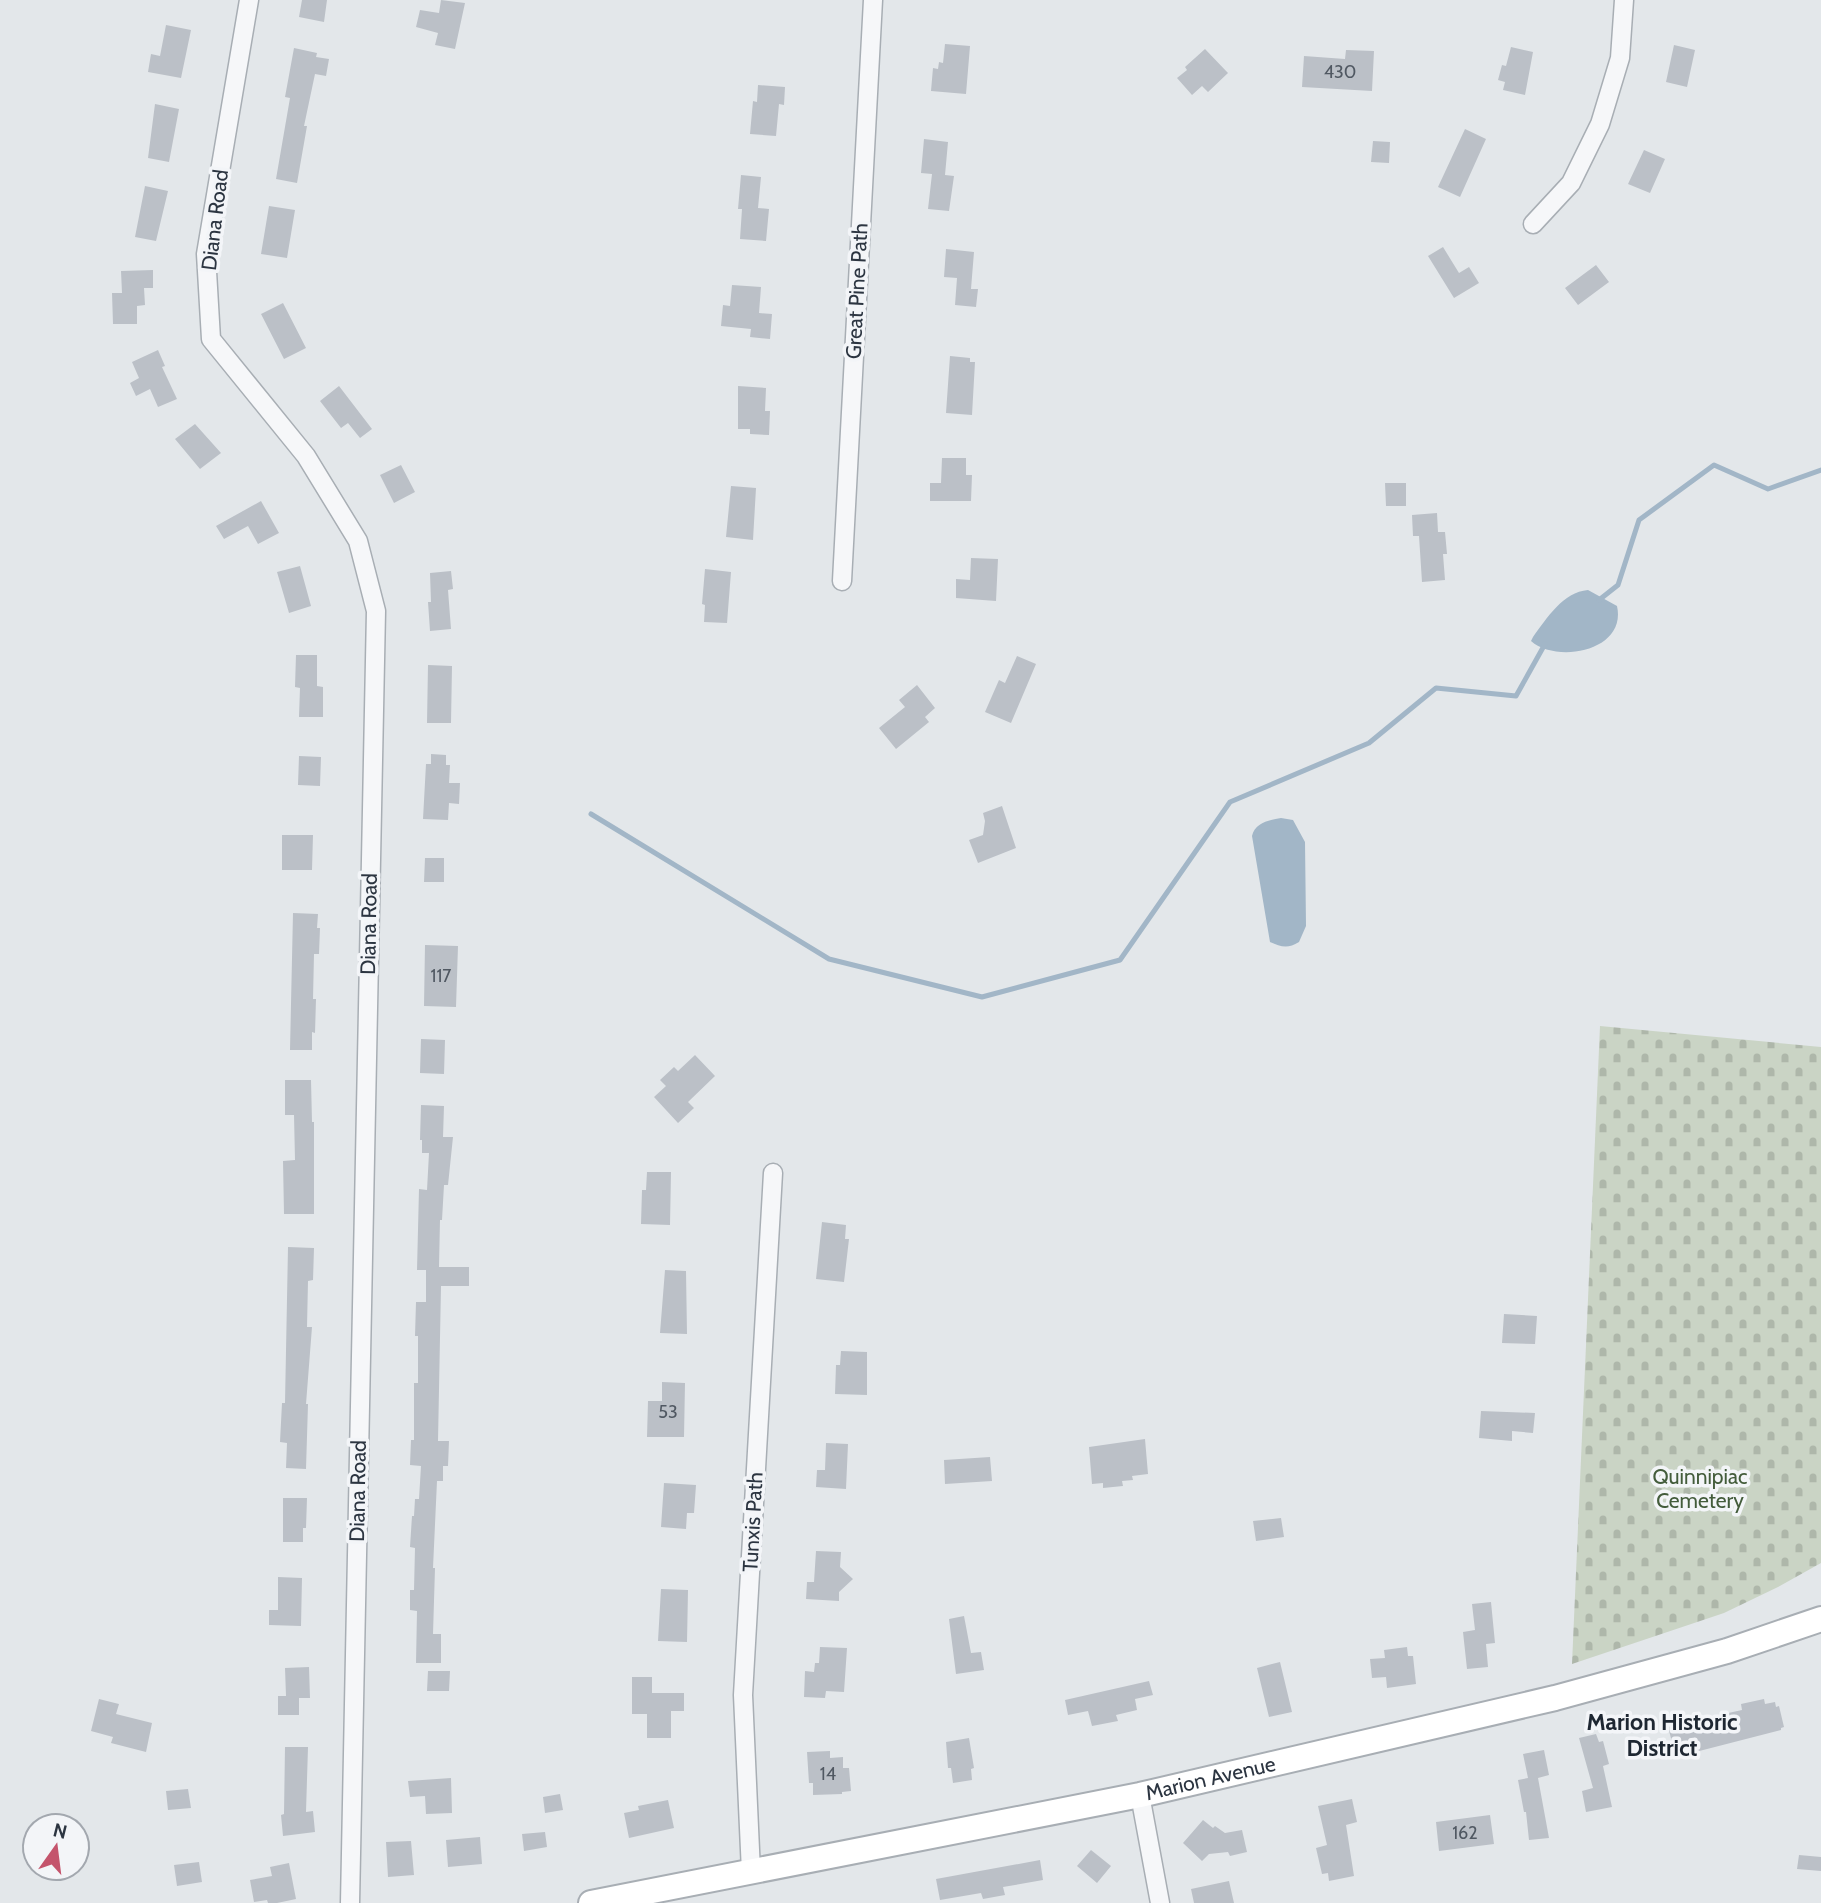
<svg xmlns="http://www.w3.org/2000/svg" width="1821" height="1903" font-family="Cabin,sans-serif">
<defs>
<pattern id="cemetery-stones" width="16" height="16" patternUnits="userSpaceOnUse" patternTransform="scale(1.75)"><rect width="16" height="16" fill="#cad4c5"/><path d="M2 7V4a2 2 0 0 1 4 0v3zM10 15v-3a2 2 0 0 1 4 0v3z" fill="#aeb7aa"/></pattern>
</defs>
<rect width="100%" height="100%" fill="#e3e7ea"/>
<path fill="url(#cemetery-stones)" d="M1600,1026L1821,1047V1563L1778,1587L1724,1613L1572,1664Z"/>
<path fill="#a2b6c7" d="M1588,590L1617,606C1627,651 1557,664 1531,641L1533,637C1547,618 1563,592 1588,590Z
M1281,818L1293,820L1305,842L1306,926L1299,942C1288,949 1281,947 1270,942L1252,836C1255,823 1269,820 1281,818Z"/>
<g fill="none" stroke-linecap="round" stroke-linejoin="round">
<path stroke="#a2b6c7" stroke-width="5" d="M1599,600L1618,585L1639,520L1714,465L1768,489L1821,470
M591,814L829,959L982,997L1120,960L1230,802L1369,743L1436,688L1516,696L1545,644"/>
</g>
<path fill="#bbc0c7" d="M302,0H327L324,22L299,17Z
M441,0L465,3L455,49L435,45L438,33L416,27L420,10L439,13Z
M166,25L191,30L181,78L148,72L151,54L160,56Z
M945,44L970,46L966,94L931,91L933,68L938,69L939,62L943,63Z
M1674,45L1695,50L1687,87L1666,82Z
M1511,47L1533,52L1525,95L1503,90L1505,82L1498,80L1502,65L1506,66Z
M294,48L317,53L316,57L329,59L326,76L315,74L304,126H307L297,183L276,179L290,98L285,97Z
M1205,49L1228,73L1208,92L1202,86L1192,95L1177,78L1187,70L1185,67Z
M1346,50L1374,51L1372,91L1302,87L1304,56L1345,59Z
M758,85L785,87L784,105L779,104L776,136L750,134L753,101L757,102Z
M155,104L179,109L169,162L148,158Z
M1465,129L1486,139L1460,197L1438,187Z
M924,139L948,142L945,175L954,176L949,211L928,209L932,174L921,173Z
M1373,141L1390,142L1389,163L1371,162Z
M1644,150L1665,159L1650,193L1628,184Z
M741,175L761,177L758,208L769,209L766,241L740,239L742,209H738Z
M145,186L168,191L156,241L135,237Z
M269,206L295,210L287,258L261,254Z
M1443,247L1459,273L1469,267L1479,283L1454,298L1428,256Z
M946,249L974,252L971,289H978L976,307L955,305L957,278L944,277Z
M1596,265L1609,282L1578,305L1565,288Z
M153,270V288H144L145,305L137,306V324H113L112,293H122L121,271Z
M732,285L761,287L759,313L772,314L770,339L750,337L751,329L721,326L723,305L730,306Z
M283,303L306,348L284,359L261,314Z
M158,350L165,366L162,367L177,399L158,407L150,389L136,396L130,383L139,378L132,362Z
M950,356L970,358V362H975L972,415L946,413Z
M339,386L372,429L360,438L348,423L341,428L320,401Z
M738,386L766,388L765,411H770L769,435L750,434V429H738Z
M195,424L221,453L200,469L175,439Z
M942,458H966V475H972L971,501H930V483H941Z
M401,465L415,492L394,503L380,475Z
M1385,483H1406V506H1386Z
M731,486L756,488L753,540L726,537Z
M261,501L279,533L258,544L248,526L224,539L216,526Z
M1437,513L1438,532H1445L1447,554H1443L1445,580L1422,582L1419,536H1413L1412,515Z
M971,558L998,559L996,601L956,598V579L970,580Z
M300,566L311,606L289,613L277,572Z
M705,569L731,572L727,623L704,622L705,605L702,604Z
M451,571L453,589L448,590L451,629L430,631L428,602H431L430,573Z
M296,655H317V686L323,687V717H299L300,688L295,687Z
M1017,656L1036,664L1011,723L985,712L999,680L1005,683Z
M428,665L452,666L451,723H427Z
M917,685L935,708L925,717L929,722L896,749L879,728L905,707L899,700Z
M431,754L446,755V765H450L449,783H460L459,804L449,803L448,820L423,819L426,764H431Z
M299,756L321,757L320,786L298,785Z
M1002,806L1016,848L978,863L969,840L983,835L985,821L983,813Z
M282,835H313L312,870H282Z
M425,858H444V882H424Z
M293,913L318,914L317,928H320L319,954H314L313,999H316L315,1033L312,1032V1050H290Z
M425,945L458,946L456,1007L424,1006Z
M421,1039L445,1040L444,1074L420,1073Z
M695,1055L715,1076L688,1102L694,1108L678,1123L654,1097L666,1086L660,1080L674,1067L678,1071Z
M285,1080H311L312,1122H314V1214H284L283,1161L295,1160L294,1115H285Z
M421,1105L444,1106L443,1137H453L448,1185H444L442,1220H440L439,1267H469V1286H441L438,1441H449L448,1466H443V1481H437L433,1568H435L433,1634H441V1663H416L417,1611L410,1610V1590H414L415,1548L410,1547L412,1516H414L415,1499H419L421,1466L410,1465L411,1440H414V1383H418V1336H415L416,1302H426V1270H417L419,1189L427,1190L429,1153H422V1140H420Z
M647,1172H671L670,1225L641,1224L642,1190H646Z
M822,1222L846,1225L845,1239H849L844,1282L816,1279Z
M288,1247L314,1248L313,1280L308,1281L307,1327H312L306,1404H308L306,1469L286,1468L287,1443L280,1442L282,1403H285Z
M665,1270L686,1271L687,1334L660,1333Z
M1504,1314L1537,1316L1535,1344L1502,1343Z
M841,1351L867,1352V1395L835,1394L836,1365H840Z
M662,1382L685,1383L684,1437H647L648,1401H662Z
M1481,1411L1535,1413L1533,1433L1512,1431V1441L1479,1438Z
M1145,1439L1148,1474L1132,1476L1133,1480L1122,1481L1123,1486L1103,1488V1483L1092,1484L1089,1447Z
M826,1443L848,1444L846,1489L816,1487L817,1470H825Z
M990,1457L992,1481L945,1484L944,1460Z
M664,1483L696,1485L694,1513H687L686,1529L661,1527Z
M283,1498H307L306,1528H303V1542H283Z
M1281,1518L1284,1537L1256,1541L1253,1521Z
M816,1551L841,1552L840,1567L853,1579L839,1592V1601L806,1599L807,1582H814Z
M278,1577L302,1578L301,1626L269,1625V1610H278Z
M661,1589L688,1590L687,1642L658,1641Z
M1491,1602L1495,1643L1486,1644L1488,1667L1467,1669L1463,1632L1475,1630L1472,1604Z
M964,1616L971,1653L981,1652L984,1670L956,1674L949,1619Z
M820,1647L847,1648L844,1692L826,1691L825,1698L804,1697L805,1671L814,1672L815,1663H819Z
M1407,1647L1408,1656H1413L1416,1684L1387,1688L1386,1677L1372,1678L1370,1659L1385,1658L1384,1650Z
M1280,1662L1292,1712L1269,1717L1257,1668Z
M309,1667L310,1698H299V1715H278V1696H286L285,1668Z
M428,1671H450L449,1691H427Z
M632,1677H652V1693H684V1711H671V1738H647V1714H632Z
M1149,1681L1153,1695L1135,1699L1137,1710L1116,1715L1118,1721L1092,1726L1088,1711L1068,1715L1065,1700Z
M99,1699L119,1704L116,1714L152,1723L146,1752L111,1743L113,1737L91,1731Z
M1764,1699L1765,1704L1775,1702L1776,1707L1779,1706L1784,1727L1781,1728V1730L1676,1757L1668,1727L1678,1724L1677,1720L1699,1714L1701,1719L1742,1710L1741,1704Z
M1596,1734L1599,1742L1603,1741L1609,1764L1603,1766L1612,1807L1586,1812L1582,1791L1593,1788L1579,1738Z
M969,1738L974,1768L971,1769L972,1780L953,1783L951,1768H948L946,1742Z
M285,1747H308L306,1812L313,1811L315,1832L283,1836L281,1815L284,1814Z
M1544,1750L1549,1775L1538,1778L1549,1838L1529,1840L1526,1812H1524L1518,1780L1528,1778L1523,1754Z
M830,1751V1758L843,1757V1768H849L851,1791L842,1792V1794L813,1795V1783H809L807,1752Z
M451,1778L452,1813L426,1814L425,1796L410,1797L408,1781Z
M188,1789L191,1808L168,1810L166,1791Z
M560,1794L563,1810L545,1813L543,1797Z
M1352,1799L1357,1822L1346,1825L1354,1876L1329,1881L1328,1873L1322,1874L1316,1848L1327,1845L1318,1806Z
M668,1800L674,1828L629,1838L624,1813L639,1810L638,1806Z
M1490,1815L1494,1844L1439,1851L1436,1822Z
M1203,1820L1213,1828L1215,1826L1225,1833L1242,1830L1247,1852L1230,1856L1228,1852L1209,1854L1202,1861L1183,1843Z
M545,1832L547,1847L524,1851L522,1834Z
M480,1837L482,1864L448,1867L446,1840Z
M411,1841L414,1875L388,1877L386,1842Z
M1091,1850L1111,1866L1097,1883L1077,1866Z
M1799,1855L1821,1857V1871L1797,1869Z
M1040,1860L1043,1880L1003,1887L1005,1895L983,1899L981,1893L940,1900L936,1879Z
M199,1862L202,1882L177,1886L174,1865Z
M289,1863L296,1899L277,1903H268L267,1900L254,1902L250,1880L272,1876L270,1867Z
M1229,1881L1234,1903H1194L1191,1889Z"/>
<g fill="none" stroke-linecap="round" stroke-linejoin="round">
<defs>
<path id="minor" d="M249,0L206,254L211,339L306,456L358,541L376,611L350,1903
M1533,224L1571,183L1600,124L1620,58L1624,0
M842,581L873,0
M1140,1795L1160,1903
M751,1872L743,1695L773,1173"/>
<g id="secondary">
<path id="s1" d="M591,1903L1140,1795L1555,1698L1727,1651L1821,1619"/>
</g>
</defs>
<use href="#minor" stroke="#a8aeb4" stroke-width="21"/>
<use href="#secondary" stroke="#a8aeb4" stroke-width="28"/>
<use href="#minor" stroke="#f6f7f9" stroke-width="18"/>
<use href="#secondary" stroke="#fff" stroke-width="24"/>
</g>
<g text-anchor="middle" stroke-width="7" stroke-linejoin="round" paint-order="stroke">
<g font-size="18" fill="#505862">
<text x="1340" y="78">430</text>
<text x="441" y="982">117</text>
<text x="668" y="1418">53</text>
<text x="828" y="1780">14</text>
<text x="1465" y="1839">162</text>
</g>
<g font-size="21" fill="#2c3541" stroke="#f3f5f8">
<text transform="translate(215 220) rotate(-83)" y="7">Diana Road</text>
<text transform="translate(857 291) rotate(-87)" y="7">Great Pine Path</text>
<text transform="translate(369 924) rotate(-89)" y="7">Diana Road</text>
<text transform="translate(358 1491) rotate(-89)" y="7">Diana Road</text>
<text transform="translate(753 1522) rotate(-87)" y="7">Tunxis Path</text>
<text dy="7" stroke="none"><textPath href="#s1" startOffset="632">Marion Avenue</textPath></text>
</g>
<g font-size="21" fill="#435c3b" stroke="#f3f5f8">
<text x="1700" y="1484">Quinnipiac<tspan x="1700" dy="24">Cemetery</tspan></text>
</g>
<g font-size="23" font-weight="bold" fill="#1e2732" stroke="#f3f5f8">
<text x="1662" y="1730">Marion Historic<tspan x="1662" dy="26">District</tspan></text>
</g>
</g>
<g transform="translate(56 1847) rotate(14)"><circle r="33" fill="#f3f5f8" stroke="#a3a8af" stroke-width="2"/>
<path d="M0-5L12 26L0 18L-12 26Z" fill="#c4546c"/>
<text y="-10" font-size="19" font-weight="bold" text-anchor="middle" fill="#2c3541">N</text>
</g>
</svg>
